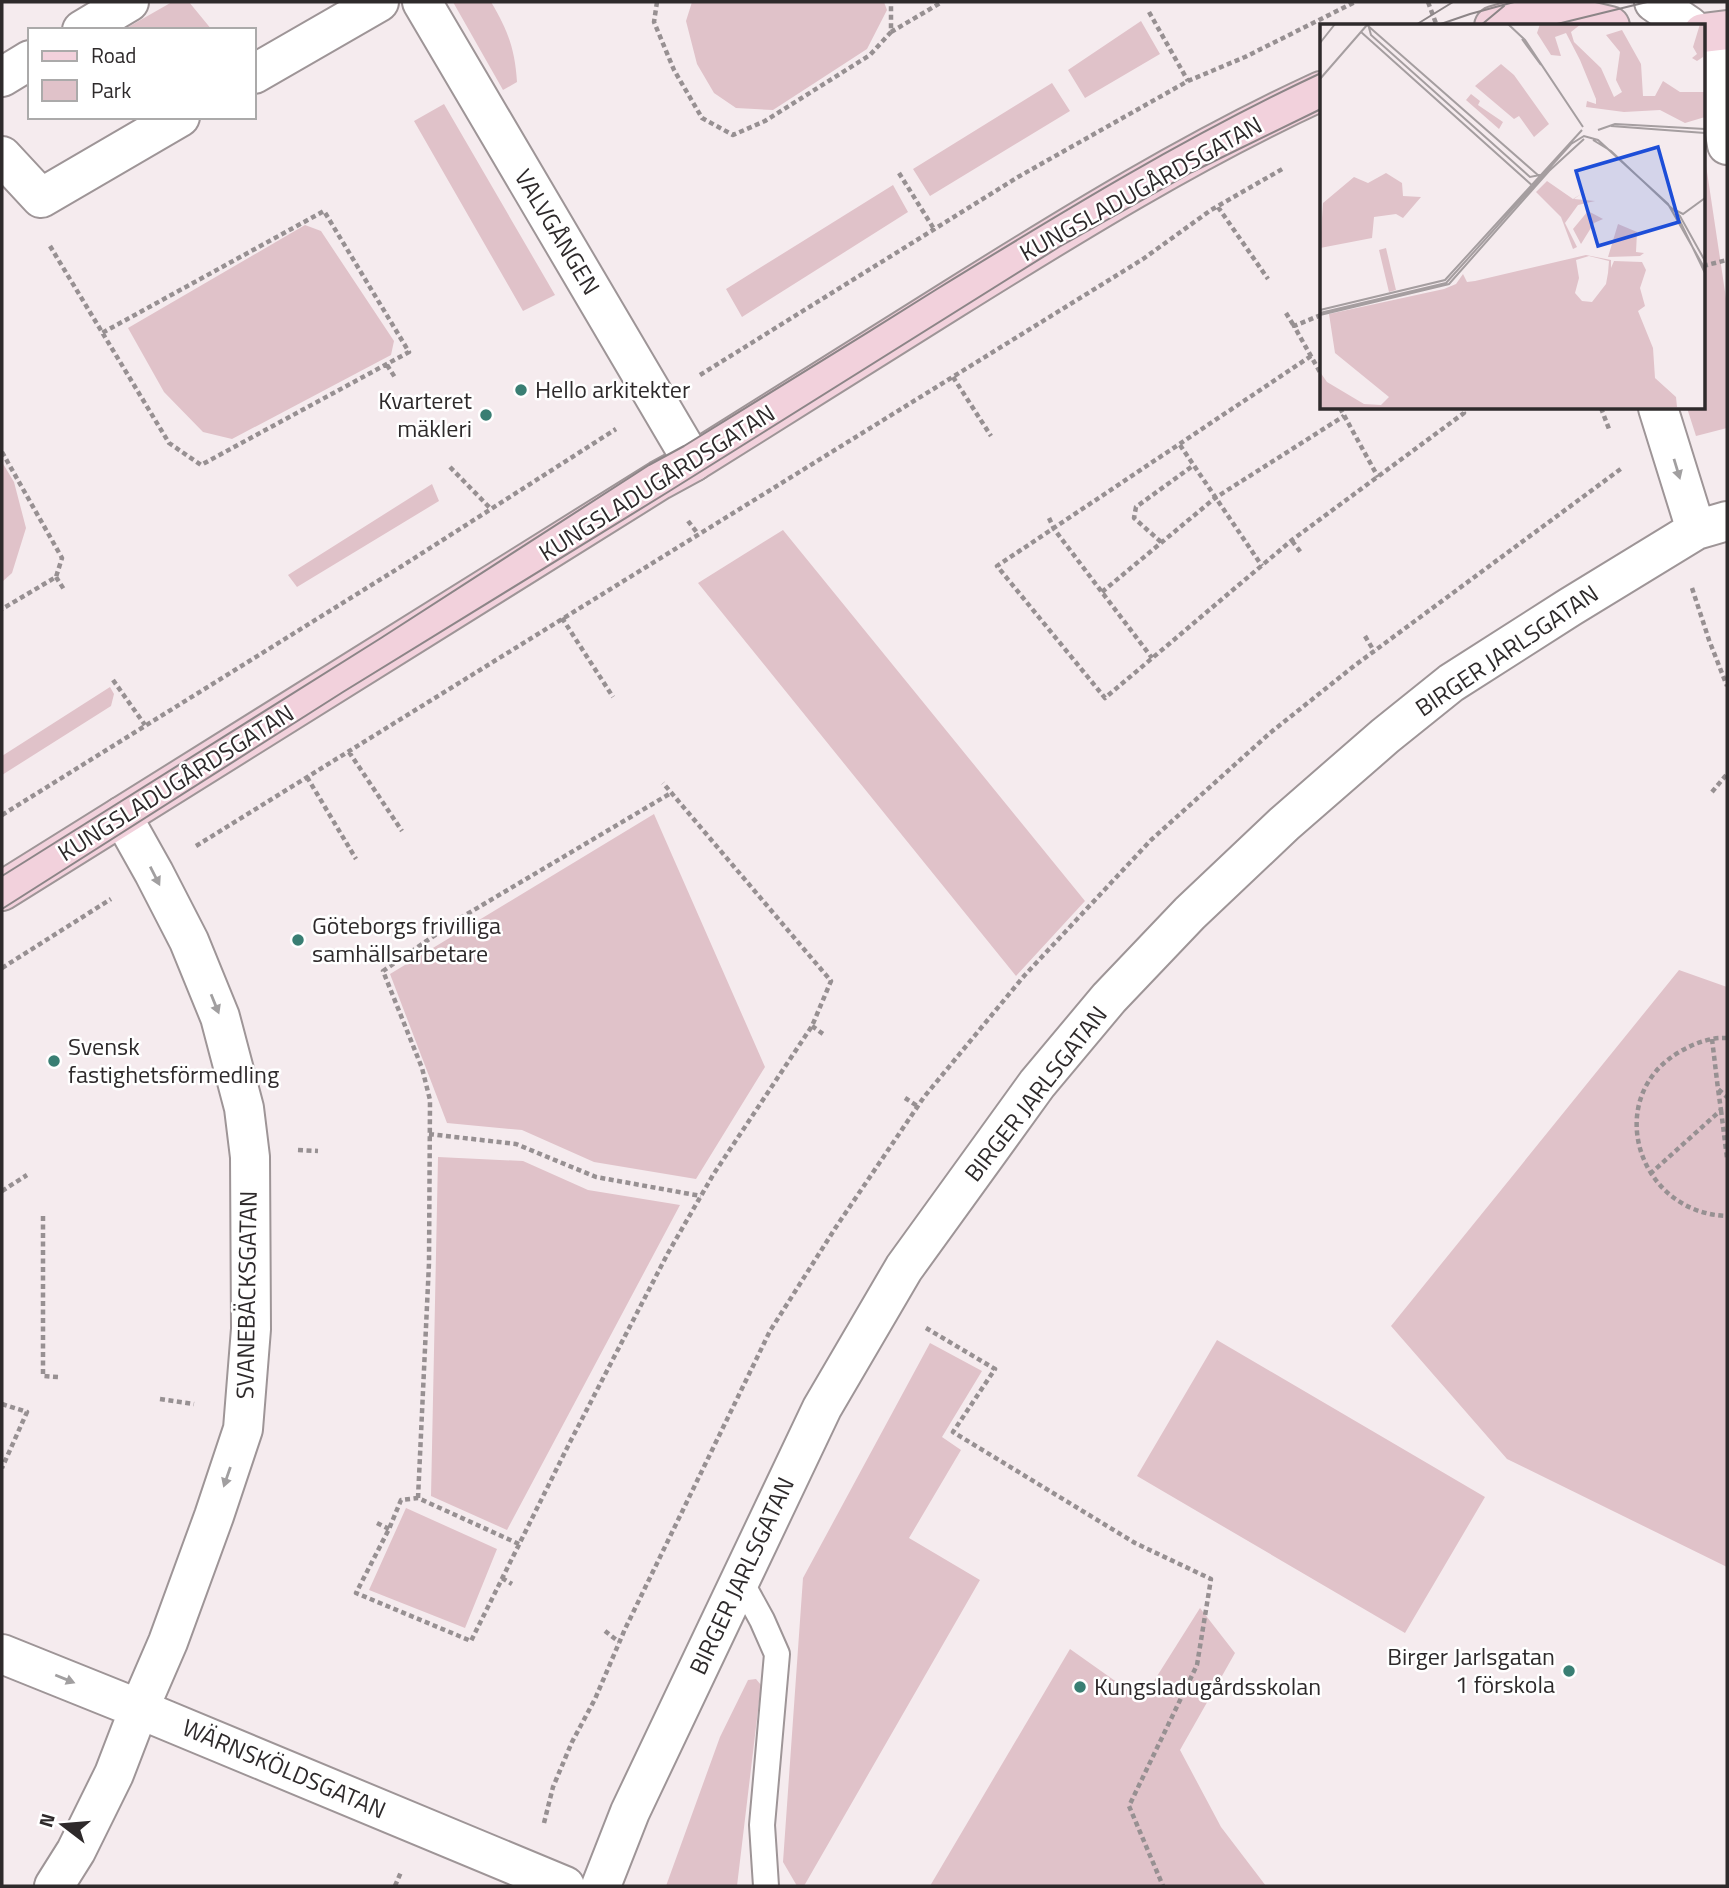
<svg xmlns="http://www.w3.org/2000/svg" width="1729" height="1888" font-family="'Titillium Web',sans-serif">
<rect width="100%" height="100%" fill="#f5ebee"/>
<path fill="#e0c2c9" d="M172,2H189L212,30H123Z
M453,2H491C508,30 515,50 517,82L503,90Z
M692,2H884L887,10L867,49L773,110L736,108L714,93L697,64L686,21Z
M1141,21L1160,54L1085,98L1068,70Z
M1052,83L1070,111L930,196L913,169Z
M444,104L555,295L523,311L414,121Z
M1703,145L1727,305V428L1696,436L1687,408H1703Z
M893,185L908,212L742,317L726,289Z
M305,225L321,231L394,341L391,355L232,439L203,432L164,392L128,328Z
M2,462L14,482L26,528L12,573L2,582Z
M432,484L439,501L297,587L288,575Z
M783,530L1085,901L1016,976L698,583Z
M110,687L114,694L111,706L2,775V756Z
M654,814L765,1067L696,1179L594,1162L522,1130L447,1123L390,974Z
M1679,970L1727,987V1567L1507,1459L1391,1326Z
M438,1157L523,1161L588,1190L680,1205L507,1530L431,1496Z
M1217,1340L1485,1497L1405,1633L1137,1476Z
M930,1343L982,1371L942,1437L961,1450L909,1538L980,1580L804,1886H797L783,1862L803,1578Z
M406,1508L497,1549L465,1628L369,1590Z
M1200,1608L1235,1653L1180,1750L1221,1827L1266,1886H930L1070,1649L1142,1700Z
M756,1679L761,1685L737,1886H666L720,1737L748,1680Z"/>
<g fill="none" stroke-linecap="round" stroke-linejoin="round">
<defs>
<path id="lane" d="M740,1580L762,1620L777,1654L762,1825L766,1886"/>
<path id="street" d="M422,2L693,462
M1654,2L1689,26
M82,30L129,2
M1703,42L1714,69L1727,145
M254,74L379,2
M2,77L30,60
M2,156L41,198L180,117
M1658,408L1696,530
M2,1654L139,1709L565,1886
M54,1886L76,1851L114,1774L139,1709L168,1642L214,1516L243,1429L251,1329L250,1157L244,1108L220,1017L189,941L154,873L122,816
M601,1886L630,1812L822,1408L904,1268L1037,1084L1109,998L1190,913L1284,824L1385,736L1451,683L1570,607L1696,530L1727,521"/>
<path id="secondary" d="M1494,26L1555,8L1580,19L1610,26
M1703,33L1727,30
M2,891L660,480L693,462C780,408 866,353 953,299C1073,224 1193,150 1321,91"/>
</defs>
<use href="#lane" stroke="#9e9597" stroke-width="28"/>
<use href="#street" stroke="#9e9597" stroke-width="42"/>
<use href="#secondary" stroke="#9e9597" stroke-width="42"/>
<path stroke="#979092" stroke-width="4.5" stroke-dasharray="5 3.5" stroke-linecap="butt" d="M657,2L654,22L674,70L702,118L733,135L765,121L870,55L891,32V2
M1428,2L1437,26
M1149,12L1188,81
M891,32L942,2
M899,173L934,229
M1218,207L1268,279
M50,246L169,443L201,465L409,352L324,211L102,333
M1703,266L1727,260
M1286,313L1294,326
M1321,315L1294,326L1321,374
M1311,356L997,566L1105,698L1292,540L1464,413L1463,408
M387,365L396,379
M700,375L1018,177L1188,81L1245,57L1355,2
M953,377L991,436
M1340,408L1378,477
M1601,408L1609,429
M1180,445L1262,566
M2,452L62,558L56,577L2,609
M450,467L491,509
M1049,518L1054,529L1152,658
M688,521L698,534
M1292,541L1302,554
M1161,542L1134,518L1136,507L1194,465
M56,577L65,591
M1692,588L1709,640L1727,686
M1102,592L1215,498L1344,416
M562,618L613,697
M1365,636L1374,651
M113,680L145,725
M349,752L402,831
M307,777L356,859
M1712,792L1727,774
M2,815L402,566L616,429
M196,846L1143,259L1211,210L1284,168
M2,968L111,899
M812,1026L823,1034
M1727,1038C1711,1037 1695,1043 1681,1051C1601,1096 1637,1213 1727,1216
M1712,1039L1718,1089L1727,1097
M905,1098L919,1107
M1721,1110L1727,1158
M429,1134L516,1144L596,1177L701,1196
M298,1150L318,1151
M1650,1174L1721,1110L1718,1089
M2,1191L27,1175
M43,1216V1376L58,1377
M926,1328L995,1369L953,1432L1135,1543L1211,1579L1197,1665L1129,1806L1163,1886
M160,1399L194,1404
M2,1404L27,1412L2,1468
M418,1498L429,1263L430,1100L422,1068L383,971L457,920L671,793
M377,1523L389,1529
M519,1544L418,1498L401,1500L389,1529L356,1593L471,1641L569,1444L668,1253L713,1175L812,1026L831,981L663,783
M502,1578L512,1584
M605,1631L619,1642
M544,1823L553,1787L572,1742L595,1699L625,1629L770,1331L836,1227L924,1097L1024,976L1151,840L1270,733L1354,666L1622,468
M395,1886L401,1872"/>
<use href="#lane" stroke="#fff" stroke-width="24"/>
<use href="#street" stroke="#fff" stroke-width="38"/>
<use href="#secondary" stroke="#f2d1dc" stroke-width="38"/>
<path stroke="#8c8587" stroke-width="2" d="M1414,26L1453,2
M1435,26L1470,14L1514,2
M1480,26L1504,6
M1549,26L1647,2
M2,876L381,638L649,465L684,446C768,394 853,342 937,289C1062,212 1188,135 1321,73
M2,909L343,692L668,492L1059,247L1192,172L1321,109"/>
</g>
<defs><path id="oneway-solid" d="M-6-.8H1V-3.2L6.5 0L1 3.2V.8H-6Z" transform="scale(1.75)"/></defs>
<g fill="#a19fa0">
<use href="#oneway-solid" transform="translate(1677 469) rotate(73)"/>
<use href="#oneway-solid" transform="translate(155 876) rotate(63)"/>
<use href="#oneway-solid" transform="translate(215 1004) rotate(68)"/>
<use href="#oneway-solid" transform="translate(227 1477) rotate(109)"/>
<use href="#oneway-solid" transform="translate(65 1679) rotate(22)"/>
</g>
<g fill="#397e73" stroke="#fff" stroke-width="2.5">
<circle cx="521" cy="390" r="7"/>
<circle cx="486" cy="415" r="7"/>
<circle cx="298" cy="940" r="7"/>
<circle cx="54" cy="1061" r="7"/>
<circle cx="1569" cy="1671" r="7"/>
<circle cx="1080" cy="1687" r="7"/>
</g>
<g text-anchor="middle" stroke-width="5" stroke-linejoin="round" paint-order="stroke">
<g font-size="24" fill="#2e2a2b" stroke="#fff">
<text transform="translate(1141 189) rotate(-29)" y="8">KUNGSLADUGÅRDSGATAN</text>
<text transform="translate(557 232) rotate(59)" y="8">VALVGÅNGEN</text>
<text transform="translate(657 483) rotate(-32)" y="8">KUNGSLADUGÅRDSGATAN</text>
<text transform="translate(1507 651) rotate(-34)" y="8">BIRGER JARLSGATAN</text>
<text transform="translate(176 783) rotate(-32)" y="8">KUNGSLADUGÅRDSGATAN</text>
<text transform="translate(1036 1094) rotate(-52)" y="8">BIRGER JARLSGATAN</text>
<text transform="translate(247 1295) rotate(-89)" y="8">SVANEBÄCKSGATAN</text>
<text transform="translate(742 1576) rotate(-65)" y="8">BIRGER JARLSGATAN</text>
<text transform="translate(284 1769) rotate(23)" y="8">WÄRNSKÖLDSGATAN</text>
</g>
<g font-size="24" fill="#2e2a2b" stroke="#fff" text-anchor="start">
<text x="535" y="398">Hello arkitekter</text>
<text x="472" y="409" text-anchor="end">Kvarteret<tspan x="472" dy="28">mäkleri</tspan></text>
<text x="312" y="934">Göteborgs frivilliga<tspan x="312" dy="28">samhällsarbetare</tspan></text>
<text x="68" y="1055">Svensk<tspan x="68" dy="28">fastighetsförmedling</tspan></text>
<text x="1555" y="1665" text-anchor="end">Birger Jarlsgatan<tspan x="1555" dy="28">1 förskola</tspan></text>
<text x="1094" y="1695">Kungsladugårdsskolan</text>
</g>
</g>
<g transform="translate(1320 24)">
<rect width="385" height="385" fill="#f5ebee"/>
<path d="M220,0H261L251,8L254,18L281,44L294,73L302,68L296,56L300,28L286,11L302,6L321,40L323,72H335L343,57L360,68H385V93L365,99L340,86L304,88L266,83L267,77L276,80V75L260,36L246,9L235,13L241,32L231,31L217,9ZM380,0H385V19L383,33L377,37L372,34L377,30L373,23ZM181,40L194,51L229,100L214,113L199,92L194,95L155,62ZM151,70L160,77L158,81L183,98L179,105L146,76ZM66,149L82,159L83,172L101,173L83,194L76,190L54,193L52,214L0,224L3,179L34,153L48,159ZM227,157L253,175L261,170L254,175L275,177L258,181L245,199L257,223L253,225L241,193L216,168ZM268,187L283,195L274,199L261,220L253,205ZM298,200L317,208L316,228L324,229L320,232L288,233ZM66,224L76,266L69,268L59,226ZM266,231L291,236V244L294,237L322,238L326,246L320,264L325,282L318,287L333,324L335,354L356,373L357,383L0,385V348L7,358L44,380L61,381L69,373L15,329L9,290L124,265L136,260L143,250L147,258L155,257ZM269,232L289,237L288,249L286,260L272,278L262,277L255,269L259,254L256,236Z" fill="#e0c2c9" fill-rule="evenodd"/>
<path fill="none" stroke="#a59ea0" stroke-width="2" d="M48,0L51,11L210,153L225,150M188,0L205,16L263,103M47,1L219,152M41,8L215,164M202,15L221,41M0,19L15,0M0,55L47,1M291,102L385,109M278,106L295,100L385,105M273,116L291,127L360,192L385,237M351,184L363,190L385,174M357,191L385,249M0,286L125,256L262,106M0,289L126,259L251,120L264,112L278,116L348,180L385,245M0,291L129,260L229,147L264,115"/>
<path fill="#1d4ed8" fill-opacity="0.15" stroke="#1d4ed8" stroke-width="3.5" d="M338,123L359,198L278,222L256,147Z"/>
<rect width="385" height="385" fill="none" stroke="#2e2a2b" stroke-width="3.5"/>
</g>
<rect width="1729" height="1888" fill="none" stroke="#2e2a2b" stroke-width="7"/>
<rect x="28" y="28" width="228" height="91" fill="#ffffff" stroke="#abaaaa" stroke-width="2"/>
<rect x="42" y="51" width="35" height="10" fill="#f2d1dc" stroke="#abaaaa" stroke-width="2"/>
<text x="91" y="63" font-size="21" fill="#2e2a2b">Road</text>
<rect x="42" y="80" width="35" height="21" fill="#e0c2c9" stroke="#abaaaa" stroke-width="2"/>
<text x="91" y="98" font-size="21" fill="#2e2a2b">Park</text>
<g transform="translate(63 1825) rotate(286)" stroke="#ffffff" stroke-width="5" paint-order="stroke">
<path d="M0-5L12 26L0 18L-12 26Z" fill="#2e2a2b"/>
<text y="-10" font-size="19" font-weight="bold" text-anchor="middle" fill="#2e2a2b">N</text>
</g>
</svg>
